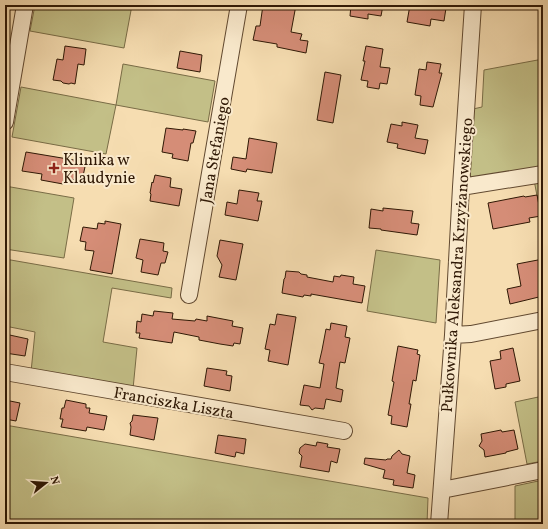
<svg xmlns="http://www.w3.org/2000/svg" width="548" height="529" font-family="Vollkorn,serif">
<rect width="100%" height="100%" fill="#f6ddb1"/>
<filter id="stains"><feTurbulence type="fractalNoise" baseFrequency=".005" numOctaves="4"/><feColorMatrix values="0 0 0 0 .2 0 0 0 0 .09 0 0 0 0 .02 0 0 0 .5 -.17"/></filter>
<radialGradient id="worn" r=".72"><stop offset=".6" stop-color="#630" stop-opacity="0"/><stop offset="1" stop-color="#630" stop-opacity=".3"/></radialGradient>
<path fill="#c3bf87" stroke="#796c46" d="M35,5H132L124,48L30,31Z
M543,59V170L471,177L469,173L473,109L482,107L484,70Z
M123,64L215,81L208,122L116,105L106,154L12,137L21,87L116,105Z
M543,178V227L534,180Z
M5,186L74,198L64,258L5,249Z
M376,250L440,260L436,323L367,311Z
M5,259L172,288L171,298L112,288L103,342L137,348L133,389L31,372L35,332L5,326Z
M543,396V461L527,464L515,402Z
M5,425L428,498L427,524H5Z
M543,480V524H515V486Z"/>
<path fill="#d58d77" stroke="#2f1805" d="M263,5H296L291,32L302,34L300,40L308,41L306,53L277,47V44L253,40L256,26H260Z
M351,5H383L381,16L368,14V19L350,16Z
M410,5H421L432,7V6L446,8L444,21L431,19L430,26L407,22Z
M65,46L86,49L84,65L78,64L75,84L71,83L69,84L63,83L61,81L53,80L57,59L63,60Z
M366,46L383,49L380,67L390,68L387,84L380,83L379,89L367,87L368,81L361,80L365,61H363Z
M180,51L202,55L200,72L177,68Z
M427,62L441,64L439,73H442L433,107L420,105L421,96L415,95L419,69L426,70Z
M325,72L341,75L333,123L317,120Z
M402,122L418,125L415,138L428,140L425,154L397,148L398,144L387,142L391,124L402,126Z
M166,128L183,130V129L196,131L193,143H191L188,161L172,158L173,154L162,152Z
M249,138L277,143L272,173L247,169L246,172L231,169L233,157L246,159Z
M26,152L86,162L82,181L64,178L63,184L41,180L42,174L22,171Z
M155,175L171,178L170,187L182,189L179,206L150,201L151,194L150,193L152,182L153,183Z
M239,190L259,193L257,201H262L258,221L225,215L227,202L237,204Z
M537,195L541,216L529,218L530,222L493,229L488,203L524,196L525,197Z
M383,208L413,211L411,223L419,224L417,235L381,230V229L369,228L371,209L383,211Z
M105,221L121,224L112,274L90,270L94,251L85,250L86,242L80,241L83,227L97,229L98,223L105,224Z
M140,239L164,243L163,251L168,252L165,263H161L158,275L141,272L143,260L136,258Z
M220,240L243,244L236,280L219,277L222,265L217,256Z
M543,259V296L510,304L507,289L521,286L517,264Z
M286,271L299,272L301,274L307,275V277L333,282L334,276L340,277L341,275L354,277L353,284L365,286L362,303L311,294V296L304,295L303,297L282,293L284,279L285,278Z
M154,311L173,313L172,319L195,321L196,319L207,321V316L233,321L232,326L243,328L240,344L234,343L233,346L220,344L199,340V337L174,332L172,343L139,338L140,333H136L137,321L141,322L142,314L153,316Z
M277,314L296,317L288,365L268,361L270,350L265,349L270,324L275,325Z
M331,323L347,326L345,337L350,338L345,363L340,362L336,388L343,390L341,402L326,399L324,409L315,408L312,410L309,406L300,405L304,385L320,388L324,364L319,363L322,350L326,329L330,330Z
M5,334L28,339L25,356L5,353Z
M398,346L418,350L417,354L420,355L416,381L413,380L409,404H411L407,427L391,424L392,416L388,415L394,382L392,381Z
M513,348L520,381L506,384V387L495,389L490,361L501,359L500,351Z
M207,368L227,371L226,375L232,376L230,391L204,386Z
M5,400L20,403L16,421L5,419Z
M66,400L86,404V408H90L89,413L107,416L104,430L87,427L86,431L61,427L63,419H60L62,408H64Z
M133,415L158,418L154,440L130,435L131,427L130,423L132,421Z
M501,430L502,432L514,430L518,449L506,452V453L485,457L484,450L479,446L482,441L481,434Z
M218,435L246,439L244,454L236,452L235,457L215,453Z
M317,442L328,444L327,447L340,449L337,463L331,461L329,472L300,467L302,456L299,453L300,448L305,444L316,446Z
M399,450L402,454L410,456L407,473L415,475L413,488L393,485L394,480L383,478L385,470L364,464L365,458L386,460L387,459H391L392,456Z"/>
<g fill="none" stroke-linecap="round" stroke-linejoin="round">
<defs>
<path id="minor" d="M5,122L25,5
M461,187L543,174
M189,295L239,5
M453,335L471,334L543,320
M5,372L344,431
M442,490L543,470
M439,524L453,335L461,187L473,5"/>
</defs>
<use href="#minor" stroke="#614930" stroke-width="18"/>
<use href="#minor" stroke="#f9e9cc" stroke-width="16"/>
</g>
<path fill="#8f2418" stroke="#f9e9cc" stroke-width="1.5" d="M52 162h4v4h4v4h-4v4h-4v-4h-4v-4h4z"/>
<g text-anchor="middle" stroke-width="4" stroke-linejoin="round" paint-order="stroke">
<g font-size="16" fill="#2f1805" stroke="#f9e9cc">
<text transform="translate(214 150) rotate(-80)" y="6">Jana Stefaniego</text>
<text transform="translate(456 265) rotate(-86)" y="6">Pułkownika Aleksandra Krzyżanowskiego</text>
<text transform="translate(174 402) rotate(10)" y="6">Franciszka Liszta</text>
</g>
<g font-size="16" fill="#2f1805" stroke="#f9e9cc" text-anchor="start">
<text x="63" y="165">Klinika w<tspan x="63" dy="18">Klaudynie</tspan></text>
</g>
</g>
<rect width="548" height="529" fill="none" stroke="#f6ddb1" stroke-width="20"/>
<rect x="6" y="6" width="536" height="517" fill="none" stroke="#2f1805" stroke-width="2"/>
<rect x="10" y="10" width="528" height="509" fill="none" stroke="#2f1805"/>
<g transform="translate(46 483) rotate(73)" stroke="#f9e9cc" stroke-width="3" paint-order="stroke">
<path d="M0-3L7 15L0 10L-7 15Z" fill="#2f1805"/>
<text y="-6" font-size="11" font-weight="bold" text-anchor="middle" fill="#2f1805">N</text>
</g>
<rect width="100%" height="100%" filter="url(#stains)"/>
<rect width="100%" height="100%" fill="url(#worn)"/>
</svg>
